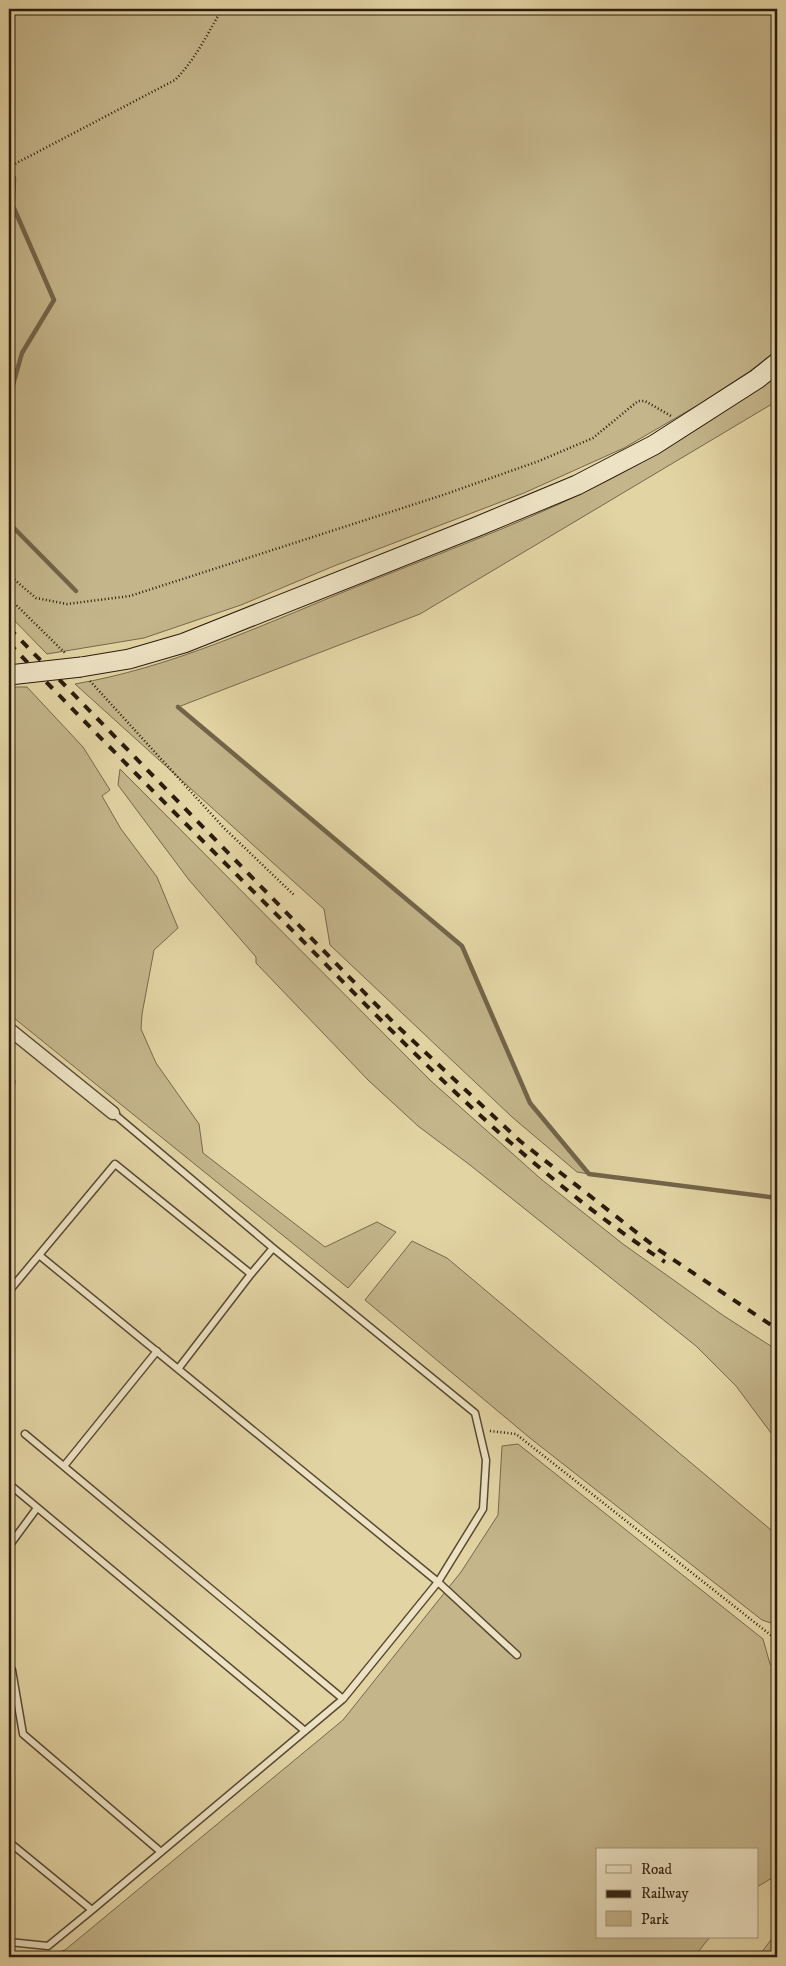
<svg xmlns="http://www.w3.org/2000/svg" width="786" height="1966" font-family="'IM FELL DW Pica',serif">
<rect width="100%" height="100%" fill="#e3d4a4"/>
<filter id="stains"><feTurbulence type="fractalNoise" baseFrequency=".004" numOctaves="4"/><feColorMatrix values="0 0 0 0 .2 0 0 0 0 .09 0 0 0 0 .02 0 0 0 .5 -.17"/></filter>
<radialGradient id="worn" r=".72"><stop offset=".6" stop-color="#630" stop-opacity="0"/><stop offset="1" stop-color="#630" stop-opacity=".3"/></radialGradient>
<path fill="#c4b58a" stroke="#77684c" d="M9,9H777V350L750,371L698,405L624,448L524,493L334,566L241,605L144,638L47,654L9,615Z
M777,374V401L420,614L178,707L462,946L530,1103L589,1174L577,1172L512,1117L330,945L324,909L75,684C169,668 258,627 346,591C427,558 511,528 589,490C655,458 719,417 777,374Z
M9,687H27L83,747L110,790L102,796L121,829L157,877L178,928L154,950L142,1014L141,1029L156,1063L199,1124L203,1153L325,1247L377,1222L396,1232L348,1288L9,1014Z
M120,769L431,1081L541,1179L623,1244L724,1316L777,1350V1441L736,1386L696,1346L470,1165L418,1126L368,1080L256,963V957L189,880L118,785Z
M412,1241L447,1258L777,1535V1625L762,1620L530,1438L365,1300Z
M518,1444L763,1639L770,1664L777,1669V1875L757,1887V1850H597V1937H710L694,1957H44L65,1950L343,1720L461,1572L498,1515L502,1446Z
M777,1932V1957H758Z"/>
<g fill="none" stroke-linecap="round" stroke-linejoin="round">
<path stroke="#736449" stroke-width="4.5" d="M9,399L22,353L54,300L13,206L14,178
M9,523L76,591
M178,707L462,946L530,1103L589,1174L777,1198"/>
<defs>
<path id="lane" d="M9,1073L11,1082L9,1095
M39,1255L438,1582L517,1655
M9,1291L115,1164L251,1274L273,1248
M178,1369L251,1274
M25,1434L343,1699
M64,1466L157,1351
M9,1484L305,1731
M9,1546L37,1508
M9,1668L12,1670L23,1734L161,1852
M9,1842L92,1910L48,1946L9,1942
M92,1910L343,1699L438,1582L483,1509L486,1460L475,1413L273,1248L113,1113"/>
<path id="street" d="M9,1029L113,1113"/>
<path id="secondary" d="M81,667L129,659L184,643L476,527L577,485L654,445L757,379L777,363"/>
</defs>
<use href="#lane" stroke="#584933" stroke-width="9"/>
<use href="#street" stroke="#584933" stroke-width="15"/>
<use href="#secondary" stroke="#2a1b0d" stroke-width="21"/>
<path stroke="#2a1b0d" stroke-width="2.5" stroke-dasharray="1 2.5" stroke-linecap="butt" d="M9,167L175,80C195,60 208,33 222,9
M9,575L36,598L67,604L130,596L443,495L539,461L593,438L638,401H645L671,416
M9,598L65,653
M90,681L224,828L295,896
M490,1431L516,1434L777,1640"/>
<use href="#lane" stroke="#ede3c4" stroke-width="6"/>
<use href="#street" stroke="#ede3c4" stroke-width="12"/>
<use href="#secondary" stroke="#ede3c4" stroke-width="19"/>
<path stroke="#2a1b0d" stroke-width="4" stroke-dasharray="9 9" stroke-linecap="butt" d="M9,628L394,1023L520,1141L659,1250L777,1329
M9,643C103,742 200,838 296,934C411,1051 527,1171 665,1262"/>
<defs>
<path id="secondary-bridge" d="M9,675L81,667"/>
</defs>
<use href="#secondary-bridge" stroke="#2a1b0d" stroke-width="21" stroke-linecap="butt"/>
<use href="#secondary-bridge" stroke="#ede3c4" stroke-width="19"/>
</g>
<rect width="786" height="1966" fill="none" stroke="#e3d4a4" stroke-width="30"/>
<rect x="10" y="10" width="766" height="1946" fill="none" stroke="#2a1b0d" stroke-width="2.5"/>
<rect x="15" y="15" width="756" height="1936" fill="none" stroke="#2a1b0d"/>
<rect x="596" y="1848" width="162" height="90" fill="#ede3c4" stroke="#9f937b"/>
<rect x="606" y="1865" width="25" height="8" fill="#ede3c4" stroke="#9f937b"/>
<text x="641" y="1874" font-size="15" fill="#2a1b0d">Road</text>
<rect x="606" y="1890" width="25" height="8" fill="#2a1b0d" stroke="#9f937b"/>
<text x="641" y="1898" font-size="15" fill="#2a1b0d">Railway</text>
<rect x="606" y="1911" width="25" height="15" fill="#c4b58a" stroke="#9f937b"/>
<text x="641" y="1924" font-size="15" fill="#2a1b0d">Park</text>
<rect width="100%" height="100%" filter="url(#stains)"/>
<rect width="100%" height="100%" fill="url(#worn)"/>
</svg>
